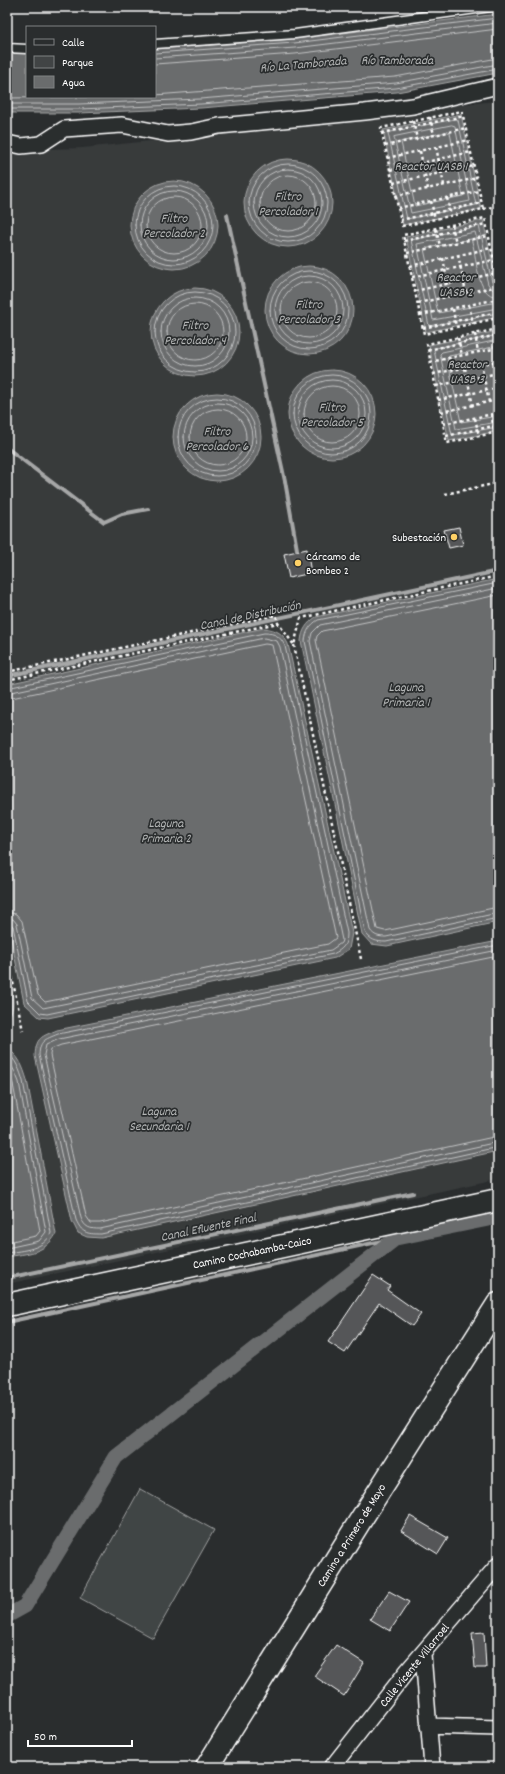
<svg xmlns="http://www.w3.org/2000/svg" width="505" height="1774" font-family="Dekko,sans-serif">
<rect width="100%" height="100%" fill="#2a2d2e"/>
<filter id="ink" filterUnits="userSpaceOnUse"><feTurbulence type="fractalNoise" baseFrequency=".025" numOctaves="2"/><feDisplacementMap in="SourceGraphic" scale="8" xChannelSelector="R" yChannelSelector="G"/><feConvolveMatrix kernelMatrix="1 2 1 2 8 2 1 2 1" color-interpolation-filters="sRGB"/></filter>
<g filter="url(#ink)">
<path fill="#373a3b" d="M498,101V1179L7,1284V150L82,148L364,119L463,104Z"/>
<path fill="#414445" stroke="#a0a2a2" d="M140,1489L214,1530L153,1638L80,1598Z"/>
<path fill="#6a6c6d" stroke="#a6a7a7" d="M498,14V73L397,92L201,108L79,113H7V53H27V97H155V49L294,39Z
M461,114L481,209L403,225L383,130Z
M244 203a44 44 0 1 1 88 0a44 44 0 1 1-88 0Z
M130 225a44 44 0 1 1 88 0a44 44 0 1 1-88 0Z
M483,220L498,290V317L426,332L406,237Z
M265 310a44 44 0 1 1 88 0a44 44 0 1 1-88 0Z
M151 332a44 44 0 1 1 88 0a44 44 0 1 1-88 0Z
M498,331V431L449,441L429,345Z
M288 414a44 44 0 1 1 88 0a44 44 0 1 1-88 0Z
M173 437a44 44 0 1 1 88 0a44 44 0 1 1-88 0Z
M498,579V922L387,946L371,944L362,934L301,641C302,630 307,623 316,617Z
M264,628C277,630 283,633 288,644L352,933L349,949L335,958L48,1018L39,1017L24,1003L7,918V684Z
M498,941V1151L101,1238L87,1237L78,1233L72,1221L35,1056C36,1037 41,1037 57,1030Z
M7,974C11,990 18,1006 7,1020Z
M7,1049C19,1055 23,1067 27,1080L56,1234C45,1254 27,1253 7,1257Z"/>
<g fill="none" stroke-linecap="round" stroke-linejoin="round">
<path stroke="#c3c4c5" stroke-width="1" d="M155,53L294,43L498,18
M155,58L295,48L498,23
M155,64L295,54L498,29
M155,95L395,77L498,58
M7,98L97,97
M7,104H79L200,99L396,83L498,64
M7,109H79L201,104L396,88L498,69
M456,119L458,120L476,205L407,219L388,133Z
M452,125L455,126L470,201L411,213L394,137Z
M448,132L450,133L463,196L415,206L401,142Z
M249 203a39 39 0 1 1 78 0a39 39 0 1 1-78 0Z
M254 203a34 34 0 1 1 68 0a34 34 0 1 1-68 0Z
M260 203a28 28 0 1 1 56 0a28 28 0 1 1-56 0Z
M135 225a39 39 0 1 1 78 0a39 39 0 1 1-78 0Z
M140 225a34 34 0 1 1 68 0a34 34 0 1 1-68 0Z
M146 225a28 28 0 1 1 56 0a28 28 0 1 1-56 0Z
M270 310a39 39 0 1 1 78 0a39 39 0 1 1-78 0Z
M275 310a34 34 0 1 1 68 0a34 34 0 1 1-68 0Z
M281 310a28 28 0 1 1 56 0a28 28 0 1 1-56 0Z
M498,286L492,282L479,226L411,240L429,326L498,313
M498,291L492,289L488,284L475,232L417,244L433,320L498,308
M155 332a40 40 0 1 1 80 0a40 40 0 1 1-80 0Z
M498,297C474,296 478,255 471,239L424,249L438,313L498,302
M161 332a34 34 0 1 1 68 0a34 34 0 1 1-68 0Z
M167 332a28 28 0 1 1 56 0a28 28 0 1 1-56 0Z
M498,335L436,348L434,350L452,435L498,427
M498,340L442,352L440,354L456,429L498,422
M498,346L449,356L447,358L461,422L498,416
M293 414a39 39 0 1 1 78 0a39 39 0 1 1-78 0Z
M298 414a34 34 0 1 1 68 0a34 34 0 1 1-68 0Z
M304 414a28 28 0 1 1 56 0a28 28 0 1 1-56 0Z
M178 437a39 39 0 1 1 78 0a39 39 0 1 1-78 0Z
M184 437a34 34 0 1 1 68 0a34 34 0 1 1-68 0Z
M190 437a28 28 0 1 1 56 0a28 28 0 1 1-56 0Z
M498,583L318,620C310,625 306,631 305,641L365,932C370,940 376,942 386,942L498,918
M498,588L320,625L312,633L310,641L370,930C374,936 379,937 386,937L498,913
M498,595L322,631L317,636L316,640L377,929L385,931L498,907
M7,688L264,633C275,633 280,636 285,646L347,933C347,945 343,949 333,954L47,1014L40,1013L28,1001L13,926L7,923
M7,693L264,638L277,641L280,647L342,940L341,943L331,950L43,1008L32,998L17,924L13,919L7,918
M7,699L265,644L272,645L336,938L328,944L45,1002L38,995L22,921L16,914L7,912
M498,945L58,1034C44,1040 40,1040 39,1055L76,1220C82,1233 86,1234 101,1234L498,1147
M498,950L59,1039L46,1045L44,1055L81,1218C85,1228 90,1229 100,1229L498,1142
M498,956L61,1045L51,1049L50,1055L86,1216L91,1223H100L498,1136
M7,1053C16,1059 20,1071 23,1081L51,1233C44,1250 23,1250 7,1253
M7,1059L15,1072L19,1082L46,1232L39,1241L7,1248
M7,1070L13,1084L40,1231L36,1236L7,1242"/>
<path stroke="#a6a7a7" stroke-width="4" d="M227,215L285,481L298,555
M7,448L104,522L122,514L148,509
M7,676L498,571
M7,1278L413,1193
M7,1322L396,1238"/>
<path stroke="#6a6c6d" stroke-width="15" d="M7,1616L25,1606L116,1457L396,1238L498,1217"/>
</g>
<path fill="#555758" stroke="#fff" d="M459,527L463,545L449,548L444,530Z
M307,549L311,573L289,578L284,554Z
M373,1275L390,1286L387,1290L421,1314L412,1326L379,1303L345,1353L328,1342Z
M410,1516L448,1538L438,1554L401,1531Z
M389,1591L409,1602L390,1631L370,1619Z
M484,1632L486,1668H475L472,1633Z
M336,1645L364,1663L344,1696L314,1676Z"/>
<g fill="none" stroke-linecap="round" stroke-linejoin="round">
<defs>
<path id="service" d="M155,44L295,34L491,7
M7,48L27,49"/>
<path id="minor" d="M7,143L21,146L41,144L64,129L122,125L168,134L191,132L219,126L365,112L413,106L498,86
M423,1654L432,1767
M428,1726L498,1728
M332,1767L408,1670L498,1565"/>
<path id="secondary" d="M207,1767L360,1521L498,1304"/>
<path id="primary" d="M7,1305L498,1200"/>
</defs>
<use href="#service" stroke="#fff" stroke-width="11"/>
<use href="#minor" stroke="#fff" stroke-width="18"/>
<use href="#secondary" stroke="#fff" stroke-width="25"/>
<use href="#primary" stroke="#fff" stroke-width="25"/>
<path stroke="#fff" stroke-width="2.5" stroke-dasharray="3 3" stroke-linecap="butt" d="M462,111L483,209L402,226L381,128Z
M382,133L464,116
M385,146L466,128
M387,158L469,140
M390,170L471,152
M393,183L474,166
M395,196L477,178
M398,208L479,191
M483,209L498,206
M400,220L482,203
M404,241L486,224
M407,253L488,236
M410,266L491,248
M412,277L494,260
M498,281L485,218L403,235L424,334L498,318
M415,291L496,273
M418,303L498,286
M420,315L498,299
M423,328L498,312
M498,329L427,344L447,443L498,432
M428,350L498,335
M430,362L498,348
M433,374L498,361
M436,386L498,373
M438,400L498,388
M441,412L498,400
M443,424L498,413
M446,436L498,425
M445,494L498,483
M294,645L361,959
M7,672L276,615L278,623
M7,680L278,623L294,645L301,618L498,576
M7,953L23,1031"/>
<use href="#service" stroke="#2a2d2e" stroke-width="8"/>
<use href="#minor" stroke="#2a2d2e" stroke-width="15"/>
<use href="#secondary" stroke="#2a2d2e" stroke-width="22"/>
<use href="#primary" stroke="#2a2d2e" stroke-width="22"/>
<path stroke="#fff" stroke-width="2.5" stroke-dasharray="3 3" stroke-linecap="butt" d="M430,117L434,135
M413,121L417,139
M436,147L444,185
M420,151L428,189
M447,198L451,216
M431,201L435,219
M452,225L456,243
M436,229L440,246
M458,255L466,293
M443,258L450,296
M469,305L473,324
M453,309L456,327
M475,334L478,352
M458,338L462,355
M481,364L489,402
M465,368L473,406
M491,414L495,433
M475,418L479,436"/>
</g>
</g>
<g fill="#ffd166" stroke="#2a2d2e" stroke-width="1.5">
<circle cx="454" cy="537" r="4"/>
<circle cx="298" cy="563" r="4"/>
</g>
<g text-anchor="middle" stroke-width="3.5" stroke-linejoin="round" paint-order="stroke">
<g font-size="12" fill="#fff" stroke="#2a2d2e" text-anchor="end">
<text x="446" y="541">Subestación</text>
<text x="306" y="560" text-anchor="start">Cárcamo de<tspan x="306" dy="14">Bombeo 2</tspan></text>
</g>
<g font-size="12" fill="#fff" stroke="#2a2d2e">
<text transform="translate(252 1252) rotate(-12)" y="4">Camino Cochabamba-Caico</text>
<text transform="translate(351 1535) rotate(-58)" y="4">Camino a Primero de Mayo</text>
<text transform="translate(414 1665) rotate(-51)" y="4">Calle Vicente Villarroel</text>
</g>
<g font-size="13" font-style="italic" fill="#b4b6b6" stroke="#2a2d2e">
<text x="397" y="64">Río Tamborada</text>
<text transform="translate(303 63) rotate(-5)" y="5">Río La Tamborada</text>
<text x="431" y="170">Reactor UASB 1</text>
<text x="288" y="200">Filtro<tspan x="288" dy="15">Percolador 1</tspan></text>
<text x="174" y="222">Filtro<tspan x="174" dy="15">Percolador 2</tspan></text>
<text x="456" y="281">Reactor<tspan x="456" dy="15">UASB 2</tspan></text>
<text x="309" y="308">Filtro<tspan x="309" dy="15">Percolador 3</tspan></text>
<text x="195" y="329">Filtro<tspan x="195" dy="15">Percolador 4</tspan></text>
<text x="467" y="368">Reactor<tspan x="467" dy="15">UASB 3</tspan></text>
<text x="332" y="411">Filtro<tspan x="332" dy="15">Percolador 5</tspan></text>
<text x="217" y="435">Filtro<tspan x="217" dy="15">Percolador 6</tspan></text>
<text transform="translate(250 614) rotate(-12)" y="5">Canal de Distribución</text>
<text x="406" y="691">Laguna<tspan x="406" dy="15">Primaria 1</tspan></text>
<text x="166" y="827">Laguna<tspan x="166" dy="15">Primaria 2</tspan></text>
<text x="159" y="1115">Laguna<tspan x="159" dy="15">Secundaria 1</tspan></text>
<text transform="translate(208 1226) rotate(-12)" y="5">Canal Efluente Final</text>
</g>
</g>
<rect width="505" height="1774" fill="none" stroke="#2a2d2e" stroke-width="24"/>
<rect x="12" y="12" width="481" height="1750" fill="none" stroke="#fff" stroke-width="1.5" filter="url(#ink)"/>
<rect x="26" y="26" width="130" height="72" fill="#2a2d2e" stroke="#7f8182"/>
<rect x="34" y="39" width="20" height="6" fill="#2a2d2e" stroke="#7f8182"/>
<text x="62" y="46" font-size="12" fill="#ffffff">Calle</text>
<rect x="34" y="56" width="20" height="12" fill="#414445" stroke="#7f8182"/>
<text x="62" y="66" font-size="12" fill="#ffffff">Parque</text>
<rect x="34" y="76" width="20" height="12" fill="#6a6c6d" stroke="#7f8182"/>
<text x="62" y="86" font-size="12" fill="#ffffff">Agua</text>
<path d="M28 1740v6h104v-6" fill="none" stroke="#ffffff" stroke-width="2"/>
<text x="34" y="1740" font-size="12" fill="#ffffff" stroke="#2a2d2e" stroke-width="3" paint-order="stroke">50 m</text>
</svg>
